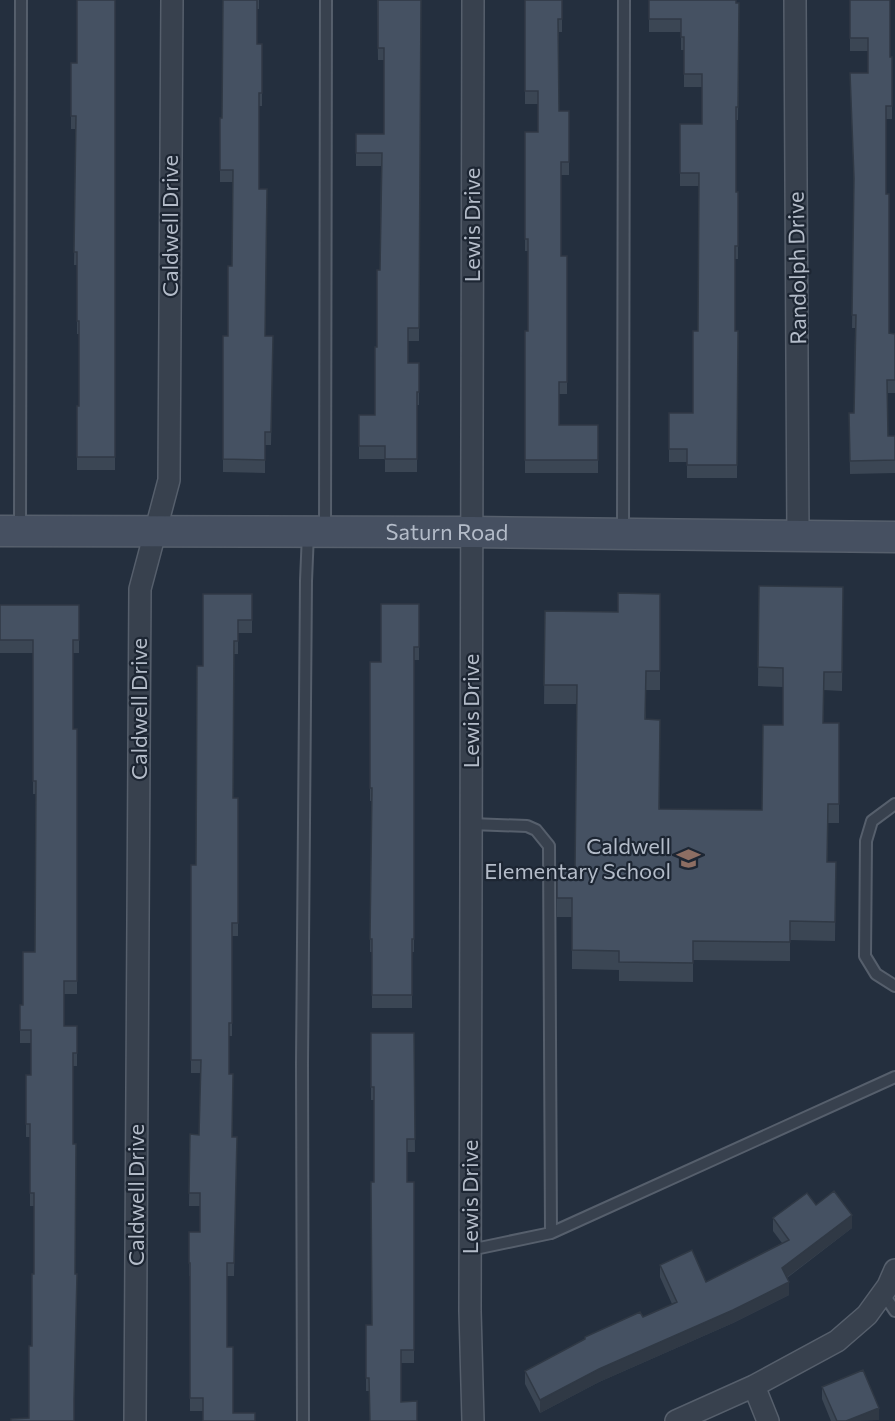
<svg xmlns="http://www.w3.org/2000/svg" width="895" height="1421" font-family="Commissioner,sans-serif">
<rect width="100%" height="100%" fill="#242f3e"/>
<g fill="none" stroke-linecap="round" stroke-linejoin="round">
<defs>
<path id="lane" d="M20,531L21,0
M325,531L326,0
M623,531L624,0
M895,804L872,821L866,841L865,956L876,974L895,986
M551,1233L895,1077
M470,1250L551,1233L549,846L536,830L527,826L471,824
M883,1293L895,1311
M303,1421L302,1064L306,581L308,533"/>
<path id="street" d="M473,0L470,1311L473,1421
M795,0L798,536
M754,1386L768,1421
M135,1421L140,589L169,480L172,0
M676,1421L754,1386L837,1341L867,1315L888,1286L895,1270"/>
<g id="secondary">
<path id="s1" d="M0,531L472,532L895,537"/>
</g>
</defs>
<use href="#lane" stroke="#565f6c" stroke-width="14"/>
<use href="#street" stroke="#565f6c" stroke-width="24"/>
<use href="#secondary" stroke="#565f6c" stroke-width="33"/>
<use href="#lane" stroke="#38414e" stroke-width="10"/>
<use href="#street" stroke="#38414e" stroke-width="21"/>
<use href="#secondary" stroke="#465061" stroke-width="30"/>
</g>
<path fill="#3b4654" d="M115,0V470H77V406H79V334H77V265H74L76,129H71V63H77Z
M223,0H259V9H257V44H262V106H259V189L265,336H273L271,445H265V473L223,472V336H228L232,266L233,182H220V118H222Z
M377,0H421L419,341H408V363H419V405H417V472H385V459H359V415H375L380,270L381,166H356V134H384V60H378Z
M525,0H562V32H559V111H569V175H561V256H567V394H559V425H598V473H525V331H528V251H525V132H538V104H525Z
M649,0L739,50L738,120H736V192H738V259H735V331H738L737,478H687V462H669V413H693L698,331L699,186H680V124H702V87H684V50H681V32H649Z
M850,0L890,57H892V119H886V194L889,333L895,334V393H888V436H895V473L850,474L849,413H854L855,328H852L854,187L850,73H868V51H850Z
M759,586L843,587L842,691L824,690L823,723H839V823H828L827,862H836L835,941L790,940V961L693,960V982L619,981V970L572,969V917H557V871H575L577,704H544L545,611L618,612L660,594V690H646V719L660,809L762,810L783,725V687L758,686Z
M252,594V633H238V654H234L233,798H238V936H232V1036H229V1074L232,1137H237L234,1276H227V1347L233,1413L255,1421L203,1411H190V1276H189V1232H200V1206H189L190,1134L199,1135L201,1073H191V865H196L203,666Z
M419,604V660H414V952H412V1008H372V952H370L372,801H370V662H381Z
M0,605H79V653H73V729H77V994H64V1026H77V1066H73L29,1418L34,1274V1206H30V1137H26V1075H31V1043H20V1005H23L35,952L36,794H33V653H0Z
M371,1033H414L415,1152H407V1182H414V1363H401V1402L417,1421L369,1391H366V1325H372L374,1182V1100H371Z
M816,1205L852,1228L787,1278L789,1295L733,1323L599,1382L540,1413L525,1384V1371L585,1339V1337L643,1317L672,1304L660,1277V1265L706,1282L782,1243L773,1231V1218Z
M822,1387L879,1420L831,1421L822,1399Z"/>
<path fill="#303945" d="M852,1215V1228L782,1281V1268Z
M789,1282V1295L733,1323L599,1382L540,1413V1400L599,1369Z
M879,1408V1420L846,1421Z"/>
<path fill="#455162" stroke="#303945" stroke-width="1.5" d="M77,0H115V457H77V406H79V321H77V252H74L76,116H71V63H77Z
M223,0H257V44H262V93H259V189H267L265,336H273L271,432H265V460L223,459V336H228V266H232L233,170H220V118H222Z
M378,0H421L419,328H408V363H419V392H417V459H385V446H359V415H375V347H377V270H380L382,153H356V134H384V48H378Z
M525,0H562V19H558L559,111H569V162H561V256H567V382H559V425H598V460H525V331H528V239H525V132H538V91H525Z
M649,0H736V3H739L738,107H736V192H738V246H735V331H738L737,465H687V449H669V413H693V331H698L699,173H680V124H702V74H684V37H681V19H649Z
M850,0H890V57H892V106H886V194H889V333L895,334V380H887L888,436H895V460L850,461L849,413H854L856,315H852L854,178L850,73H868V38H850Z
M759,586L843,587L842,672H824L823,723H839V804H828L827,862H836L835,922L790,921V942L693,941V963L619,962V951L572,950V898H557V871H575L577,685H544L545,611L618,612V593L660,594V671H646L645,719L660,720L659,809L762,810L763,725H783V668L758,667Z
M203,594H252V620H238V641H234L233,798H238V923H232V1023H229V1074H233L232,1137H237L234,1263H227V1347H233V1413H255V1421H203V1398H190V1263H189V1232H200V1193H189L190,1134L199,1135L201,1060H191V865H196L197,666H203Z
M381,604H419V647H414V939H412V995H372V939H370L372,788H370V662H381Z
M0,605H79V640H73V729H77V981H64V1026H77V1053H73V1144H76L75,1274H77L74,1399V1421H11V1419L29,1418V1346H32V1274H34V1193H30V1124H26V1075H31V1030H20V1005H23V952H35L36,781H33V640H0Z
M371,1033H414L415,1139H407V1182H414V1350H401V1402L417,1401V1421H370L369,1378H366V1325H372L371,1182H374V1087H371Z
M834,1191L852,1215L782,1268L789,1282L733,1310L599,1369L540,1400L525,1371L585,1339V1337L640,1312L643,1317L677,1302L660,1265L692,1250L706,1282L789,1240L773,1218L807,1193L816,1205Z
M863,1370L879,1408L846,1421H837L822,1387Z"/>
<defs>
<symbol id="school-bare" viewBox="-9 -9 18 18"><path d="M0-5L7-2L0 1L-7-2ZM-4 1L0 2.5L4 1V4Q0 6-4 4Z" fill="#8d6e63" stroke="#1d2633" stroke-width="2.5" paint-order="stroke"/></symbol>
</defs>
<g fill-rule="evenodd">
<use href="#school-bare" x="672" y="842" width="33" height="33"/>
</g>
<g text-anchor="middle" stroke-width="4.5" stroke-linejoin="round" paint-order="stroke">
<g font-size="22" fill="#b4bcc9" stroke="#1d2633">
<text transform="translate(472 225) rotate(-90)" y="8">Lewis Drive</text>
<text transform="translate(170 226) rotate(-90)" y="8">Caldwell Drive</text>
<text transform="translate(797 268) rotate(-91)" y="8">Randolph Drive</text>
<text dy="8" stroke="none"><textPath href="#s1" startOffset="447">Saturn Road</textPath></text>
<text transform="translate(139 709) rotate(-90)" y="8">Caldwell Drive</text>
<text transform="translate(471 711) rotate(-90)" y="8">Lewis Drive</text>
<text transform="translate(136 1195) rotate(-90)" y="8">Caldwell Drive</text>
<text transform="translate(470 1197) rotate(-90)" y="8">Lewis Drive</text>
</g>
<g font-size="22" fill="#b4bcc9" stroke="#1d2633" text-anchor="end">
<text x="671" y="854">Caldwell<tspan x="671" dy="25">Elementary School</tspan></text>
</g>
</g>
</svg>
